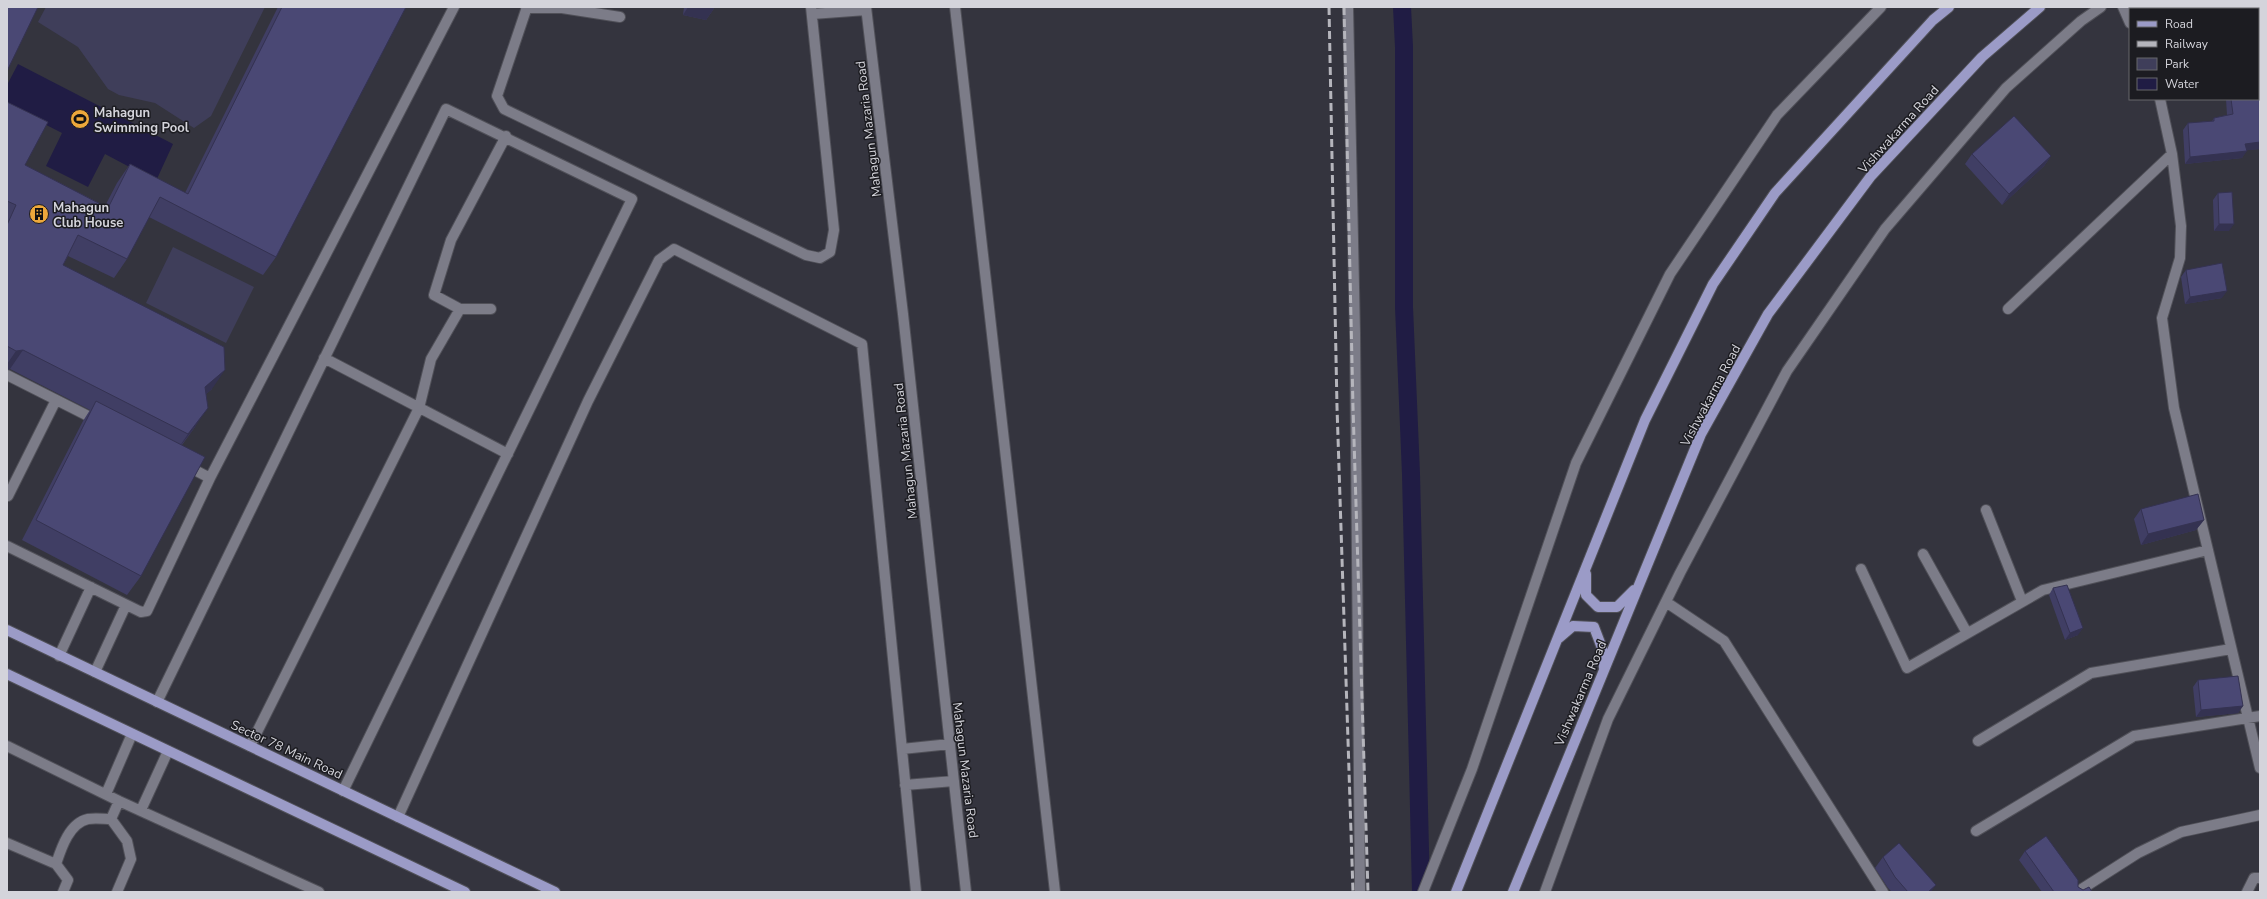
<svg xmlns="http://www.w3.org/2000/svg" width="2267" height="899" font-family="'Nunito Sans',sans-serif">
<rect width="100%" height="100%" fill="#34343e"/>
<path fill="#3f3e5a" d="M46,7H265L211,116L194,128L155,103L119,95L108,89L78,47L38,22Z
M173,247L254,287L226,343L146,303Z"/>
<path fill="#201c44" d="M18,64L173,144L156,181L105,154L88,187L46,166L62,133L7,105V85Z"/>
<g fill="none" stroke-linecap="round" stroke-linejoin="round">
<path stroke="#201c44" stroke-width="18" d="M1402,7L1404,47V307L1411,474L1421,892"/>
<defs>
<path id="minor" d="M527,7L497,96L504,109L806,255L820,258L830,252L834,230L811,7
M866,7L903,314L966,892
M955,7L1055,892
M1348,7L1355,333L1360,892
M2123,7L2130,23
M526,8H562L620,17
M812,14L866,10
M2160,99L2172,154L2181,226L2180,258L2162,318L2174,408L2260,768
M460,309H491
M2008,309L2172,154
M324,358L508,454
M7,375L98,421
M185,465L210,478
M8,496L56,400
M1986,510L2022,601
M7,546L141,612L147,611L210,478L454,7
M1923,554L1967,633
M1861,569L1907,668L2043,590L2208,550
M1666,602L1724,641L1883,892
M59,656L91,587
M95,672L126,605
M157,702L446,109L632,199L343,791
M1978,741L2091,673L2231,649
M7,746L119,801L319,892
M250,746L419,408L431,359L460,309L434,295L451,240L506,136
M902,749L950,744
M905,785L954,781
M106,794L132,734
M141,810L168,751
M398,817L588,401L659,260L674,249L862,344L916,892
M111,819L119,801
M1976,831L2134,736L2260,716
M7,843L56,864L68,880L63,892
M56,864C61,849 69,823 88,819C95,818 104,819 111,819L127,841L131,859L117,892
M1423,892L1472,769L1576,463L1670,274L1777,115L1881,7
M1545,892L1608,719L1680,573L1787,371L1885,229L2006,88L2081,21L2101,7
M2077,892L2138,853L2181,832L2260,815
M2247,892L2254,878H2260"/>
<path id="major" d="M1586,574V595L1598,607H1617L1634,590
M7,630L555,892
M1559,638L1573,626L1594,627L1602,648L1604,668
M7,674L465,892
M1456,892L1645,420L1713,284L1775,193L1933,20L1949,7
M1513,892L1701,434L1768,314L1871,176L1982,57L2040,7"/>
</defs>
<use href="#minor" stroke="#505058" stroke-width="12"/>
<use href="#major" stroke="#505058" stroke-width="12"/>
<use href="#minor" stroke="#7c7c88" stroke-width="10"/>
<use href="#major" stroke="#9b9bc7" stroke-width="10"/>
<path stroke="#b5b5bc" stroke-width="3" stroke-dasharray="8 4" stroke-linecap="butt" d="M1329,7L1337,407L1353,892
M1344,7L1353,407L1368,892"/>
</g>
<path fill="#403e64" d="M278,7H406L276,257L263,275L149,217L127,259L114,278L68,256L63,265L212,389L206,394L195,427L182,445L141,576L127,595L22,540L83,421L90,410L10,369L7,370V102L25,165L105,206L117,183L130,164L185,193Z
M684,7H715L706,20L683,15Z
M2146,7H2195L2196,9H2144Z
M2260,77V149L2246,150L2242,158L2185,164L2183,130L2188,123L2212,121L2214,118L2227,115L2226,99H2258Z
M1972,154L2051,156L2044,166L2002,205L1965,164Z
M2218,193L2229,231H2214L2213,200Z
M2186,270L2222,298L2185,304L2181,277Z
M2141,509L2204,520L2196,530L2141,545L2134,519Z
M2053,588L2078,635L2065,640L2049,595Z
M2198,680L2243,706L2238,713L2196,717L2193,687Z
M2025,851L2078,887L2083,890L2092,892H2042L2019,860Z
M1883,857L1931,892H1892L1888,888L1875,868Z"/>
<path fill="#343251" d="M688,7H715L706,20L683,15Z
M2260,142V149L2240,151L2245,144Z
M2247,151L2242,158L2185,164L2190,157Z
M2051,156L2044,166L2002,205L2009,194Z
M2219,224H2234L2229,231H2214Z
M2227,291L2222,298L2185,304L2190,297Z
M23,350L10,369L7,370V364L16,351Z
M225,370L212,389L192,406L205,387Z
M208,408L195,427L175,453L188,434Z
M2204,520L2196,530L2141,545L2148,534Z
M2083,628L2078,635L2065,640L2070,633Z
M2243,706L2238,713L2196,717L2201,710Z
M1936,885L1931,892H1928Z"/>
<path fill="#4a4874" stroke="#343251" d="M7,7H38L7,71Z
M282,7H406L276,257L160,197L127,259L78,235L63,265L224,347L225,370L205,387L208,408L188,434L23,350L16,351L7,346V225L16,205L7,201V102L48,122L25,165L108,208L130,164L188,194Z
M2148,7H2195L2196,9H2149Z
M2258,77H2260V142L2245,144L2247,151L2190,157L2188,123L2214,121V118L2233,114L2231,99H2258Z
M2014,116L2051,156L2009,194L1972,154Z
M2232,192L2234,224H2219L2218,193Z
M2222,263L2227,291L2190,297L2186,270Z
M96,401L205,457L141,576L36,520Z
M2198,494L2204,520L2148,534L2141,509Z
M2067,585L2083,628L2070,633L2053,588Z
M2238,676L2243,706L2201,710L2198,680Z
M2046,836L2078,880V887L2083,890L2089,887L2092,892H2054L2025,851Z
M1899,843L1936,885L1928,892H1908L1895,877L1883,857Z"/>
<defs>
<symbol id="stadium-disc" viewBox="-11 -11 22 22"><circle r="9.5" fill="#eda83b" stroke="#1c1c21"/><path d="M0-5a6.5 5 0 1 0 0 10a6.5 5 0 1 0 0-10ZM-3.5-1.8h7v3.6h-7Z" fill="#111"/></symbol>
<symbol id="building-disc" viewBox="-11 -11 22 22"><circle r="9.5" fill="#eda83b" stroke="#1c1c21"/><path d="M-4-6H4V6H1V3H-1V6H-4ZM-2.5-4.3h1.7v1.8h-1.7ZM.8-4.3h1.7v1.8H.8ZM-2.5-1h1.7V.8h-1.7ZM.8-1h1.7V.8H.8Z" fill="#111"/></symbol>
</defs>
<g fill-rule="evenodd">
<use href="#stadium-disc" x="69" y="108" width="22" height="22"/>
<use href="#building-disc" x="28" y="203" width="22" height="22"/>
</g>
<g text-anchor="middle" stroke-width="3" stroke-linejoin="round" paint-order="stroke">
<g font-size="13" font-weight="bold" fill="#d4d4db" stroke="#1c1c21" text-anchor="start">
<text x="94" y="117">Mahagun<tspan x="94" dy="15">Swimming Pool</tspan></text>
<text x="53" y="212">Mahagun<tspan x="53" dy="15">Club House</tspan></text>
</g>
<g font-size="13" fill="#d4d4db" stroke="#1c1c21">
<text transform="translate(868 129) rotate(-97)" y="5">Mahagun Mazaria Road</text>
<text transform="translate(1898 129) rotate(-48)" y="5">Vishwakarma Road</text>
<text transform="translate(1710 395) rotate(-62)" y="5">Vishwakarma Road</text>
<text transform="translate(905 451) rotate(-96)" y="5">Mahagun Mazaria Road</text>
<text transform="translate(1580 693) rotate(-67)" y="5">Vishwakarma Road</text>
<text transform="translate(287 749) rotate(25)" y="5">Sector 78 Main Road</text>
<text transform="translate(966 770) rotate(83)" y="5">Mahagun Mazaria Road</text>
</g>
</g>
<rect width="2267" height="899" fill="none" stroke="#d4d4db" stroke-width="16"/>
<rect x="2129" y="8" width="130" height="92" fill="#1c1c21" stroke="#66666b"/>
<rect x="2137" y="21" width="20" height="6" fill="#9b9bc7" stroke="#66666b"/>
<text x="2165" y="28" font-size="12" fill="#d4d4db">Road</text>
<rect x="2137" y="41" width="20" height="6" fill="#b5b5bc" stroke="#66666b"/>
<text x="2165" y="48" font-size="12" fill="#d4d4db">Railway</text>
<rect x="2137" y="58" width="20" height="12" fill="#3f3e5a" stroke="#66666b"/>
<text x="2165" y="68" font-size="12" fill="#d4d4db">Park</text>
<rect x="2137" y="78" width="20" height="12" fill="#201c44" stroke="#66666b"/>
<text x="2165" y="88" font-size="12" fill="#d4d4db">Water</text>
</svg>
